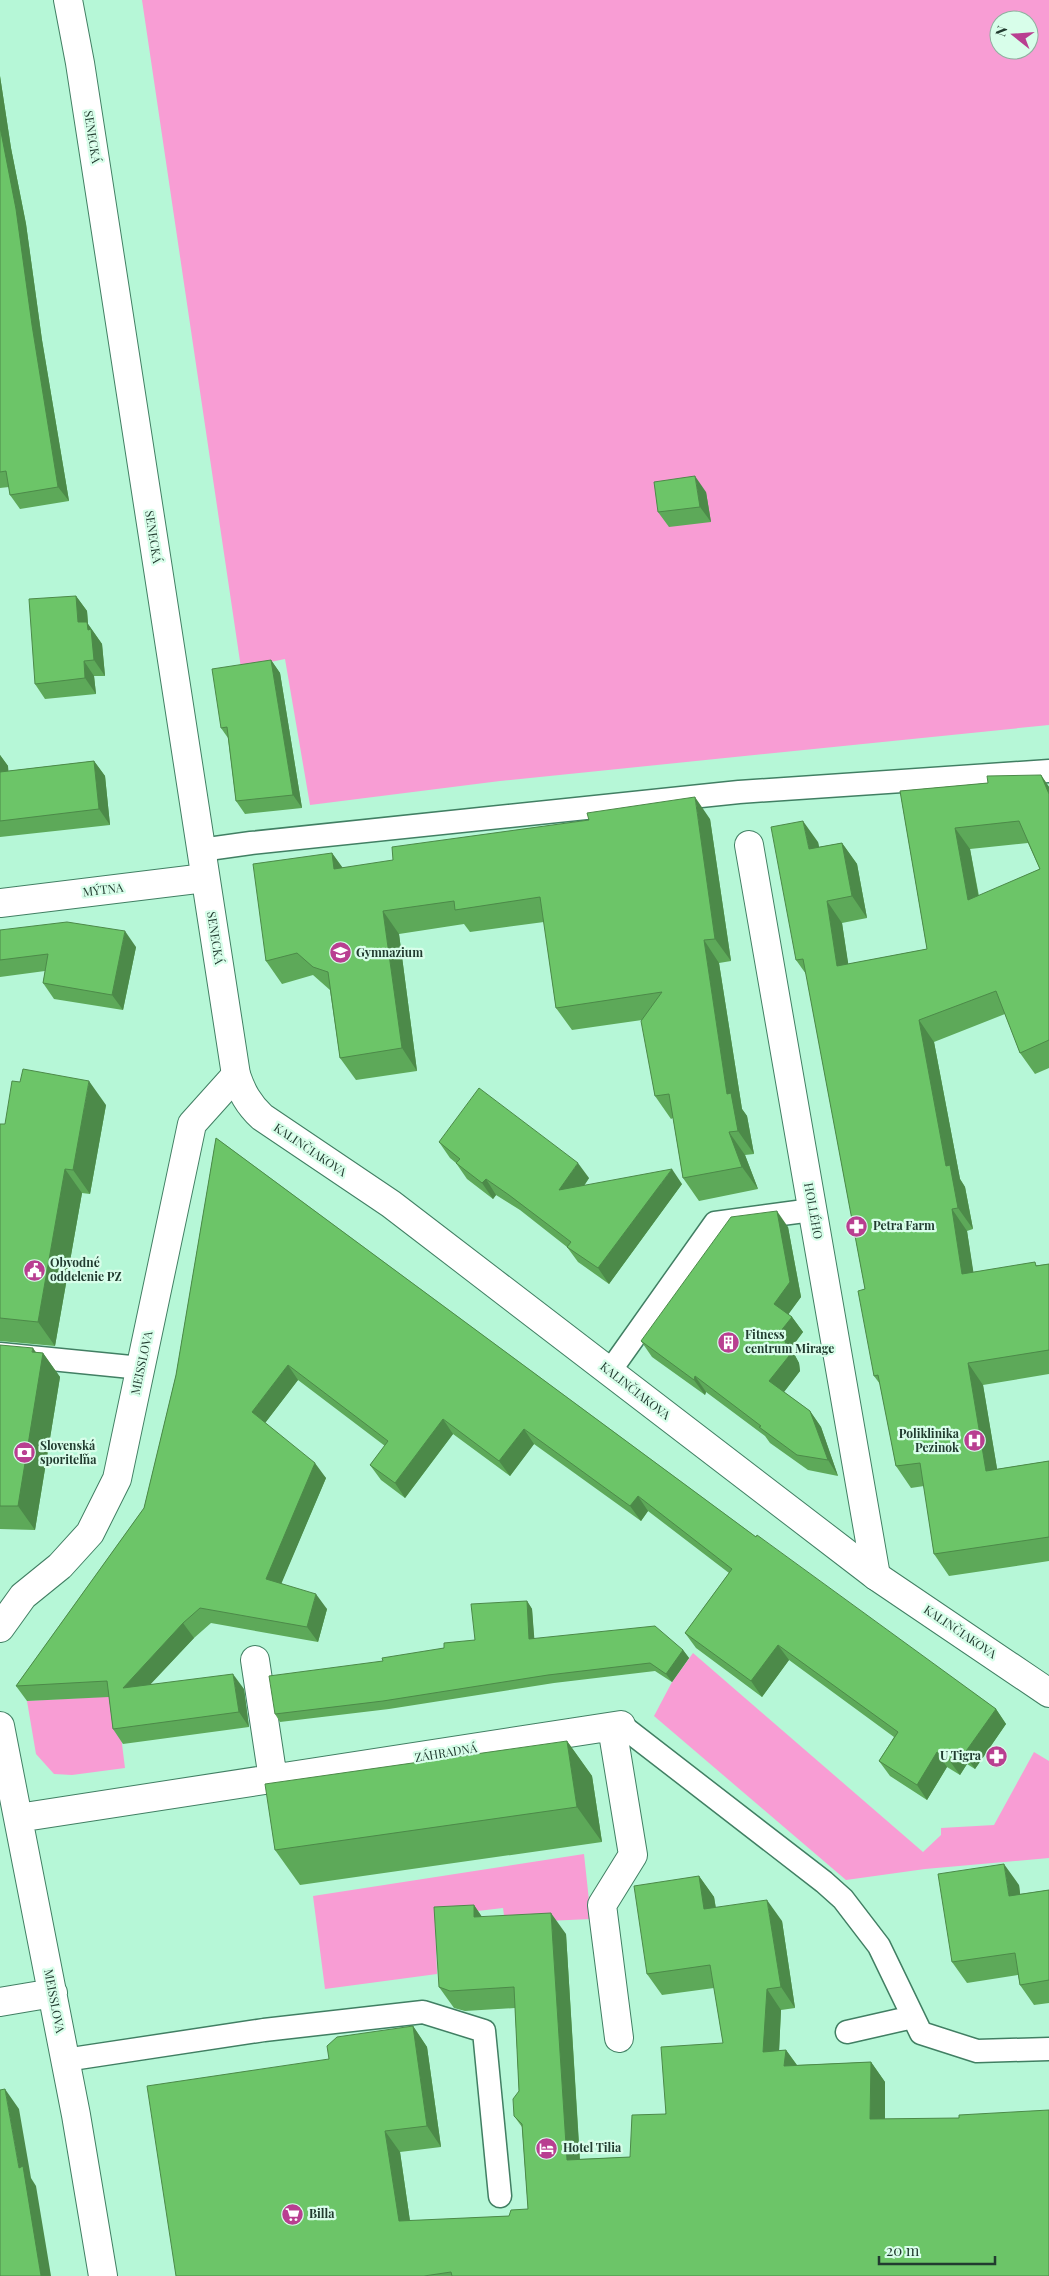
<svg xmlns="http://www.w3.org/2000/svg" width="1049" height="2276" font-family="'Playfair Display',serif">
<rect width="100%" height="100%" fill="#b6f7d7"/>
<path fill="#f89dd4" fill-rule="evenodd" d="M142,0H1049V725L500,781L310,805L285,659L241,668ZM999,20H1029V50H999Z
M693,1653L923,1852L941,1835V1828L994,1825L1034,1752L1049,1761V1858L925,1869L846,1880L654,1716L672,1682Z
M116,1696L125,1768L72,1775L54,1774L36,1754L27,1701Z
M584,1854L591,1919L505,1923L503,1908L435,1916L437,1974L325,1989L313,1896Z"/>
<g fill="none" stroke-linecap="round" stroke-linejoin="round">
<defs>
<path id="service" d="M201,850L251,843L739,792L1049,771
M0,1354L141,1368
M610,1371L715,1223L812,1210
M621,1725L824,1882L843,1899L879,1946L921,2033L977,2051L1049,2049
M847,2032L913,2017
M65,2060L264,2030L423,2012L484,2031L500,2196"/>
<path id="minor" d="M749,845L876,1576
M0,903L205,878
M0,1628L23,1596L60,1566L90,1533L117,1479L192,1124L236,1075
M255,1660L273,1779
M0,1726L76,2115L103,2276
M612,1727L633,1855L602,1905L619,2038
M18,1818L621,1725
M0,2002L53,1993"/>
<path id="secondary" d="M68,0L80,63L236,1075C242,1092 248,1104 262,1117L391,1204L876,1576L1049,1693"/>
</defs>
<use href="#service" stroke="#417f63" stroke-width="25"/>
<use href="#minor" stroke="#417f63" stroke-width="30"/>
<use href="#secondary" stroke="#417f63" stroke-width="30"/>
<use href="#service" stroke="#fff" stroke-width="22"/>
<use href="#minor" stroke="#fff" stroke-width="28"/>
<use href="#secondary" stroke="#fff" stroke-width="28"/>
</g>
<path fill="#5da959" fill-rule="evenodd" d="M0,76L11,148L26,224L42,340L69,501L20,509L10,495L9,487L0,488Z
M706,492L711,522L669,527L658,512Z
M76,596L87,611L88,624L102,644L105,676H94L96,694L45,699L35,684Z
M271,660L280,673L302,808L245,814L236,801L228,738L221,728Z
M0,755L8,766V771L94,761L105,776L110,825L0,837Z
M1041,775L1049,787V1068L1035,1074L1020,1053L1005,1014L934,1042L960,1179L965,1187L973,1229L967,1231L973,1272L1049,1264V1374L983,1385L997,1469L1049,1461V1561L949,1576L934,1554L924,1486L911,1488L896,1466L880,1384L874,1376L865,1289L806,974L796,960L818,842L819,847L842,843L857,864L867,918L842,923L848,964L927,949L900,791L988,783ZM1028,843L1040,869L979,896L970,849Z
M710,819L731,961L719,963L742,1109L747,1116L754,1154L745,1155L758,1189L699,1201L683,1178L673,1118L671,1119L655,1096L642,1020L572,1030L556,1008L544,922L470,932L464,924L399,934L417,1071L356,1080L340,1058L330,990L313,975L282,984L266,961L332,853L342,868Z
M0,930L136,947L123,1010L54,999L43,983L45,971L0,977Z
M106,1105L90,1194L82,1193L55,1346L0,1341V1124H5Z
M216,1138L756,1537L996,1709L1006,1724L975,1769L967,1764L960,1775L947,1767L927,1800L890,1776L879,1761L894,1737L789,1660L762,1697L696,1648L685,1633L729,1573L648,1511L641,1521L534,1444L510,1476L453,1434L405,1498L381,1480L370,1465L385,1446L298,1380L265,1423L326,1478L281,1583L327,1609L318,1642L211,1623L194,1638L150,1684L244,1689L249,1727L123,1744L113,1729L109,1697L27,1701L16,1686L144,1508L176,1375Z
M439,1142L589,1178L584,1186L682,1184L609,1284L578,1262L567,1247L520,1210L496,1195L493,1199L467,1179L456,1163L450,1158Z
M788,1227L801,1297L788,1314L792,1317L803,1332L791,1348L799,1363L800,1371L784,1392L810,1411L821,1427L838,1476L808,1470L770,1443L765,1436L706,1392L705,1395L652,1357L641,1341Z
M0,1345L36,1352L43,1353L60,1377L35,1530L0,1529Z
M527,1601L532,1609L534,1639L683,1650L689,1658L672,1682L655,1671L554,1683L389,1709L280,1722L275,1714L383,1661L444,1648L475,1640Z
M567,1741L592,1776L602,1842L300,1885L275,1850Z
M699,1876L714,1897L716,1908L782,1921L795,2008L781,2010L779,2051L786,2050L797,2065L871,2062L885,2082V2119L1049,2276H176L329,2059L413,2026L427,2047L441,2147L400,2152L410,2221L509,2216L528,2209L522,2127L514,2116L519,2091L515,2008L465,2011L454,2008L439,1987L474,1905L482,1917L566,1934L580,2159L630,2157L723,2043L714,1988L662,1995L647,1974Z
M1019,1885L1020,1894L1049,1890V2003L1034,2005L1020,1985L1018,1975L967,1983L952,1962Z"/>
<path fill="#4c8a49" d="M0,76L11,148L26,224L42,340L69,501L58,487L32,325L0,127Z
M695,476L706,492L711,522L700,507Z
M76,596L87,611L88,624L102,644L105,676L94,660L78,622Z
M271,660L280,673L302,808L293,795Z
M84,661L94,676L96,694L85,678Z
M0,755L8,766L10,788L0,774Z
M94,761L105,776L110,825L99,809Z
M1041,775L1049,787V794Z
M695,797L710,819L731,961L715,939Z
M803,821L818,842L824,871L809,849Z
M955,828L970,849L983,922L968,900Z
M842,843L857,864L867,918L852,896Z
M332,853L348,875L334,869Z
M827,901L842,923L852,988L837,966Z
M383,911L399,934L417,1071L402,1048Z
M125,931L136,947L123,1010L112,995Z
M704,940L719,963L742,1109L747,1116L754,1154L738,1131L727,1094Z
M919,1020L934,1042L960,1179L965,1187L973,1229L958,1208L946,1166Z
M89,1081L106,1105L90,1194L73,1170Z
M729,1132L745,1155L758,1189L742,1167Z
M578,1163L589,1178L570,1206L559,1190Z
M65,1169L82,1193L55,1346L38,1322Z
M672,1169L682,1184L609,1284L598,1268Z
M486,1179L496,1195L493,1199L482,1183Z
M952,1209L967,1231L977,1295L962,1274Z
M777,1211L788,1227L801,1297L785,1319L774,1304Z
M792,1317L803,1332L791,1348L799,1363L800,1371L780,1397L769,1381L780,1332Z
M33,1348L42,1361L43,1353L60,1377L35,1530L18,1506Z
M968,1363L983,1385L1001,1492L986,1471Z
M288,1365L298,1380L262,1427L252,1412Z
M695,1376L706,1392L705,1395L694,1380Z
M810,1411L821,1427L838,1476L828,1460Z
M443,1419L453,1434L405,1498L395,1483Z
M524,1429L534,1444L510,1476L499,1461Z
M315,1463L326,1478L277,1594L266,1579Z
M638,1496L648,1511L641,1521L630,1506Z
M316,1594L327,1609L318,1642L307,1627Z
M527,1601L532,1609L535,1647L529,1639Z
M183,1623L194,1638L133,1703L123,1688Z
M778,1645L789,1660L762,1697L751,1681Z
M683,1650L689,1658L672,1682L666,1674Z
M233,1674L244,1689L249,1727L239,1712Z
M996,1709L1006,1724L975,1769L964,1754Z
M567,1741L592,1776L602,1842L577,1807Z
M957,1749L967,1764L960,1775L949,1760Z
M937,1752L947,1767L927,1800L917,1785Z
M1004,1864L1019,1885L1023,1917L1009,1896Z
M699,1876L714,1897L719,1930L704,1909Z
M767,1900L782,1921L795,2008L781,1987Z
M474,1905L488,1926L474,1917Z
M551,1913L566,1934L581,2180L567,2160Z
M767,1989L781,2010L778,2073L763,2052Z
M413,2026L427,2047L441,2147L427,2126Z
M786,2050L801,2071L784,2066Z
M871,2062L885,2082V2140L870,2119Z
M5,2089L19,2109L31,2178L36,2186L51,2276H41L19,2168Z
M385,2131L400,2152L413,2242L399,2221Z"/>
<path fill="#6cc568" stroke="#4c8a49" fill-rule="evenodd" d="M0,127L16,209L32,325L58,487L10,495L6,471L0,472Z
M695,476L700,507L658,512L654,482Z
M76,596L78,622H87L88,630L91,629L94,660L84,661L85,678L35,684L29,599Z
M271,660L293,795L236,801L227,727L221,728L212,669Z
M94,761L99,809L0,821V772Z
M1041,775L1049,794V1040L1020,1053L996,991L919,1020L946,1166L950,1165L958,1208L952,1209L962,1274L1035,1262L1036,1266L1049,1264V1350L968,1363L986,1471L1049,1461V1537L934,1554L920,1463L896,1466L878,1375L874,1376L858,1291L865,1289L803,959L796,960L771,827L803,821L809,849L842,843L852,896L827,901L837,966L927,949L900,791L988,783L987,776ZM1019,821L1040,869L968,900L955,828Z
M695,797L715,939L704,940L727,1094L731,1093L738,1131L729,1132L742,1167L683,1178L669,1094L655,1096L641,1021L662,992L556,1008L540,897L455,910L454,901L383,911L402,1048L340,1058L328,972L313,967L297,953L266,961L253,864L332,853L334,869L393,860L392,847L589,820L587,813Z
M67,922L125,931L112,995L43,983L48,954L0,960V930Z
M23,1069L89,1081L73,1170L65,1169L38,1322L0,1318V1124H5L12,1081L20,1082Z
M479,1088L578,1163L559,1190L672,1169L598,1268L567,1247L571,1242L509,1195L486,1179L482,1183L456,1163L460,1159L439,1142Z
M216,1138L756,1537L757,1535L996,1709L964,1754L957,1749L949,1760L937,1752L917,1785L879,1761L898,1732L778,1645L751,1681L685,1633L732,1569L638,1496L630,1506L524,1429L499,1461L443,1419L395,1483L370,1465L388,1441L288,1365L252,1412L315,1463L266,1579L316,1594L307,1627L200,1608L183,1623L123,1688L233,1674L239,1712L113,1729L107,1681L16,1686L144,1508L176,1375Z
M777,1211L790,1282L774,1304L792,1317L780,1332L788,1347L789,1356L769,1381L810,1411L828,1460L797,1455L759,1427L761,1426L695,1376L694,1380L641,1341L731,1217Z
M0,1345L33,1348L32,1352L43,1353L18,1506H0Z
M527,1601L529,1639L655,1626L683,1650L666,1674L650,1663L548,1675L383,1701L275,1714L269,1676L383,1661L382,1658L444,1648V1643L475,1640L471,1604Z
M567,1741L577,1807L275,1850L265,1784Z
M1004,1864L1009,1896L1049,1890V1980L1020,1985L1015,1953L952,1962L938,1874Z
M699,1876L704,1909L767,1900L781,1987L767,1989L763,2052L786,2050L784,2066L871,2062L870,2119L959,2118V2115L1049,2110V2276H452L451,2272L424,2276H176L147,2086L329,2059L327,2046L337,2037L413,2026L427,2126L385,2131L399,2221L509,2216L511,2210L528,2209L522,2124L514,2116L513,2099L519,2091L514,1987L450,1991L439,1987L434,1907L474,1905V1917L551,1913L567,2160L630,2157L632,2115L666,2114L661,2047L723,2043L710,1965L647,1974L634,1886Z
M5,2089L19,2168L23,2166L41,2276H0V2090Z"/>
<defs>
<symbol id="school-disc" viewBox="-11 -11 22 22"><circle r="9.5" fill="#b93f91" stroke="#d8feea"/><path d="M0-5L7-2L0 1L-7-2ZM-4 1L0 2.5L4 1V4Q0 6-4 4Z" fill="#fff"/></symbol>
<symbol id="pharmacy-disc" viewBox="-11 -11 22 22"><circle r="9.5" fill="#b93f91" stroke="#d8feea"/><path d="M-2-6h4v4h4v4h-4v4h-4v-4h-4v-4h4Z" fill="#fff"/></symbol>
<symbol id="civic-disc" viewBox="-11 -11 22 22"><circle r="9.5" fill="#b93f91" stroke="#d8feea"/><path d="M-.6-6.5H3V-4.5H.6V-3L4-1V1h2V6H-6V1h2V-1L-.6-3ZM-1.2 2.5V6h2.4V2.5Z" fill="#fff"/></symbol>
<symbol id="building-disc" viewBox="-11 -11 22 22"><circle r="9.5" fill="#b93f91" stroke="#d8feea"/><path d="M-4-6H4V6H1V3H-1V6H-4ZM-2.5-4.3h1.7v1.8h-1.7ZM.8-4.3h1.7v1.8H.8ZM-2.5-1h1.7V.8h-1.7ZM.8-1h1.7V.8H.8Z" fill="#fff"/></symbol>
<symbol id="hospital-disc" viewBox="-11 -11 22 22"><circle r="9.5" fill="#b93f91" stroke="#d8feea"/><path d="M-5-5h3v3.5h4V-5h3V5h-3V1.5h-4V5h-3Z" fill="#fff"/></symbol>
<symbol id="bank-disc" viewBox="-11 -11 22 22"><circle r="9.5" fill="#b93f91" stroke="#d8feea"/><path d="M-6-4H6V4H-6ZM0-2.3a2.3 2.3 0 1 0 0 4.6a2.3 2.3 0 1 0 0-4.6Z" fill="#fff"/></symbol>
<symbol id="hotel-disc" viewBox="-11 -11 22 22"><circle r="9.5" fill="#b93f91" stroke="#d8feea"/><path d="M-6-4.5h1.5V1H6V5H4.5V3h-9V5H-6ZM-4 0a1.8 1.8 0 1 1 3.6 0ZM.5 0V-2.5h3Q6-2.5 6 0Z" fill="#fff"/></symbol>
<symbol id="supermarket-disc" viewBox="-11 -11 22 22"><circle r="9.5" fill="#b93f91" stroke="#d8feea"/><path d="M-6-5.5h2.5l.6 2H6L4.5 2H-2.5L-4.4-4H-6ZM-1.5 3.2a1.3 1.3 0 1 0 .1 0ZM3 3.2a1.3 1.3 0 1 0 .1 0Z" fill="#fff"/></symbol>
</defs>
<g fill-rule="evenodd">
<use href="#school-disc" x="328" y="940" width="25" height="25"/>
<use href="#pharmacy-disc" x="844" y="1214" width="25" height="25"/>
<use href="#civic-disc" x="22" y="1258" width="25" height="25"/>
<use href="#building-disc" x="716" y="1330" width="25" height="25"/>
<use href="#hospital-disc" x="962" y="1428" width="25" height="25"/>
<use href="#bank-disc" x="12" y="1440" width="25" height="25"/>
<use href="#pharmacy-disc" x="984" y="1744" width="25" height="25"/>
<use href="#hotel-disc" x="534" y="2136" width="25" height="25"/>
<use href="#supermarket-disc" x="280" y="2202" width="25" height="25"/>
</g>
<g text-anchor="middle" stroke-width="4.5" stroke-linejoin="round" paint-order="stroke">
<g font-size="12" fill="#213b2f" stroke="#d8feea">
<text transform="translate(92 137) rotate(81)" y="4">SENECKÁ</text>
<text transform="translate(153 537) rotate(81)" y="4">SENECKÁ</text>
<text transform="translate(103 890) rotate(-7)" y="4">MÝTNA</text>
<text transform="translate(215 938) rotate(81)" y="4">SENECKÁ</text>
<text transform="translate(310 1150) rotate(34)" y="4">KALINČIAKOVA</text>
<text transform="translate(813 1211) rotate(80)" y="4">HOLLÉHO</text>
<text transform="translate(142 1363) rotate(-78)" y="4">MEISSLOVA</text>
<text transform="translate(635 1391) rotate(38)" y="4">KALINČIAKOVA</text>
<text transform="translate(960 1632) rotate(34)" y="4">KALINČIAKOVA</text>
<text transform="translate(446 1753) rotate(-9)" y="4">ZÁHRADNÁ</text>
<text transform="translate(54 2001) rotate(79)" y="4">MEISSLOVA</text>
</g>
<g font-size="12" font-weight="bold" fill="#213b2f" stroke="#d8feea" text-anchor="start">
<text x="356" y="957">Gymnazium</text>
<text x="873" y="1230">Petra Farm</text>
<text x="50" y="1267">Obvodné<tspan x="50" dy="14">oddelenie PZ</tspan></text>
<text x="745" y="1339">Fitness<tspan x="745" dy="14">centrum Mirage</tspan></text>
<text x="959" y="1438" text-anchor="end">Poliklinika<tspan x="959" dy="14">Pezinok</tspan></text>
<text x="40" y="1450">Slovenská<tspan x="40" dy="14">sporiteľňa</tspan></text>
<text x="981" y="1760" text-anchor="end">U Tigra</text>
<text x="563" y="2152">Hotel Tilia</text>
<text x="309" y="2218">Billa</text>
</g>
</g>
<g transform="translate(1014 35) rotate(287)"><circle r="24" fill="#d8feea" stroke="#8fb09f"/>
<path d="M0-4L9 19L0 12L-9 19Z" fill="#b93f91"/>
<text y="-8" font-size="14" font-weight="bold" text-anchor="middle" fill="#213b2f">N</text>
</g>
<path d="M879 2256v8h116v-8" fill="none" stroke="#213b2f" stroke-width="2.5"/>
<text x="886" y="2256" font-size="15" fill="#213b2f" stroke="#d8feea" stroke-width="4" paint-order="stroke">20 m</text>
</svg>
